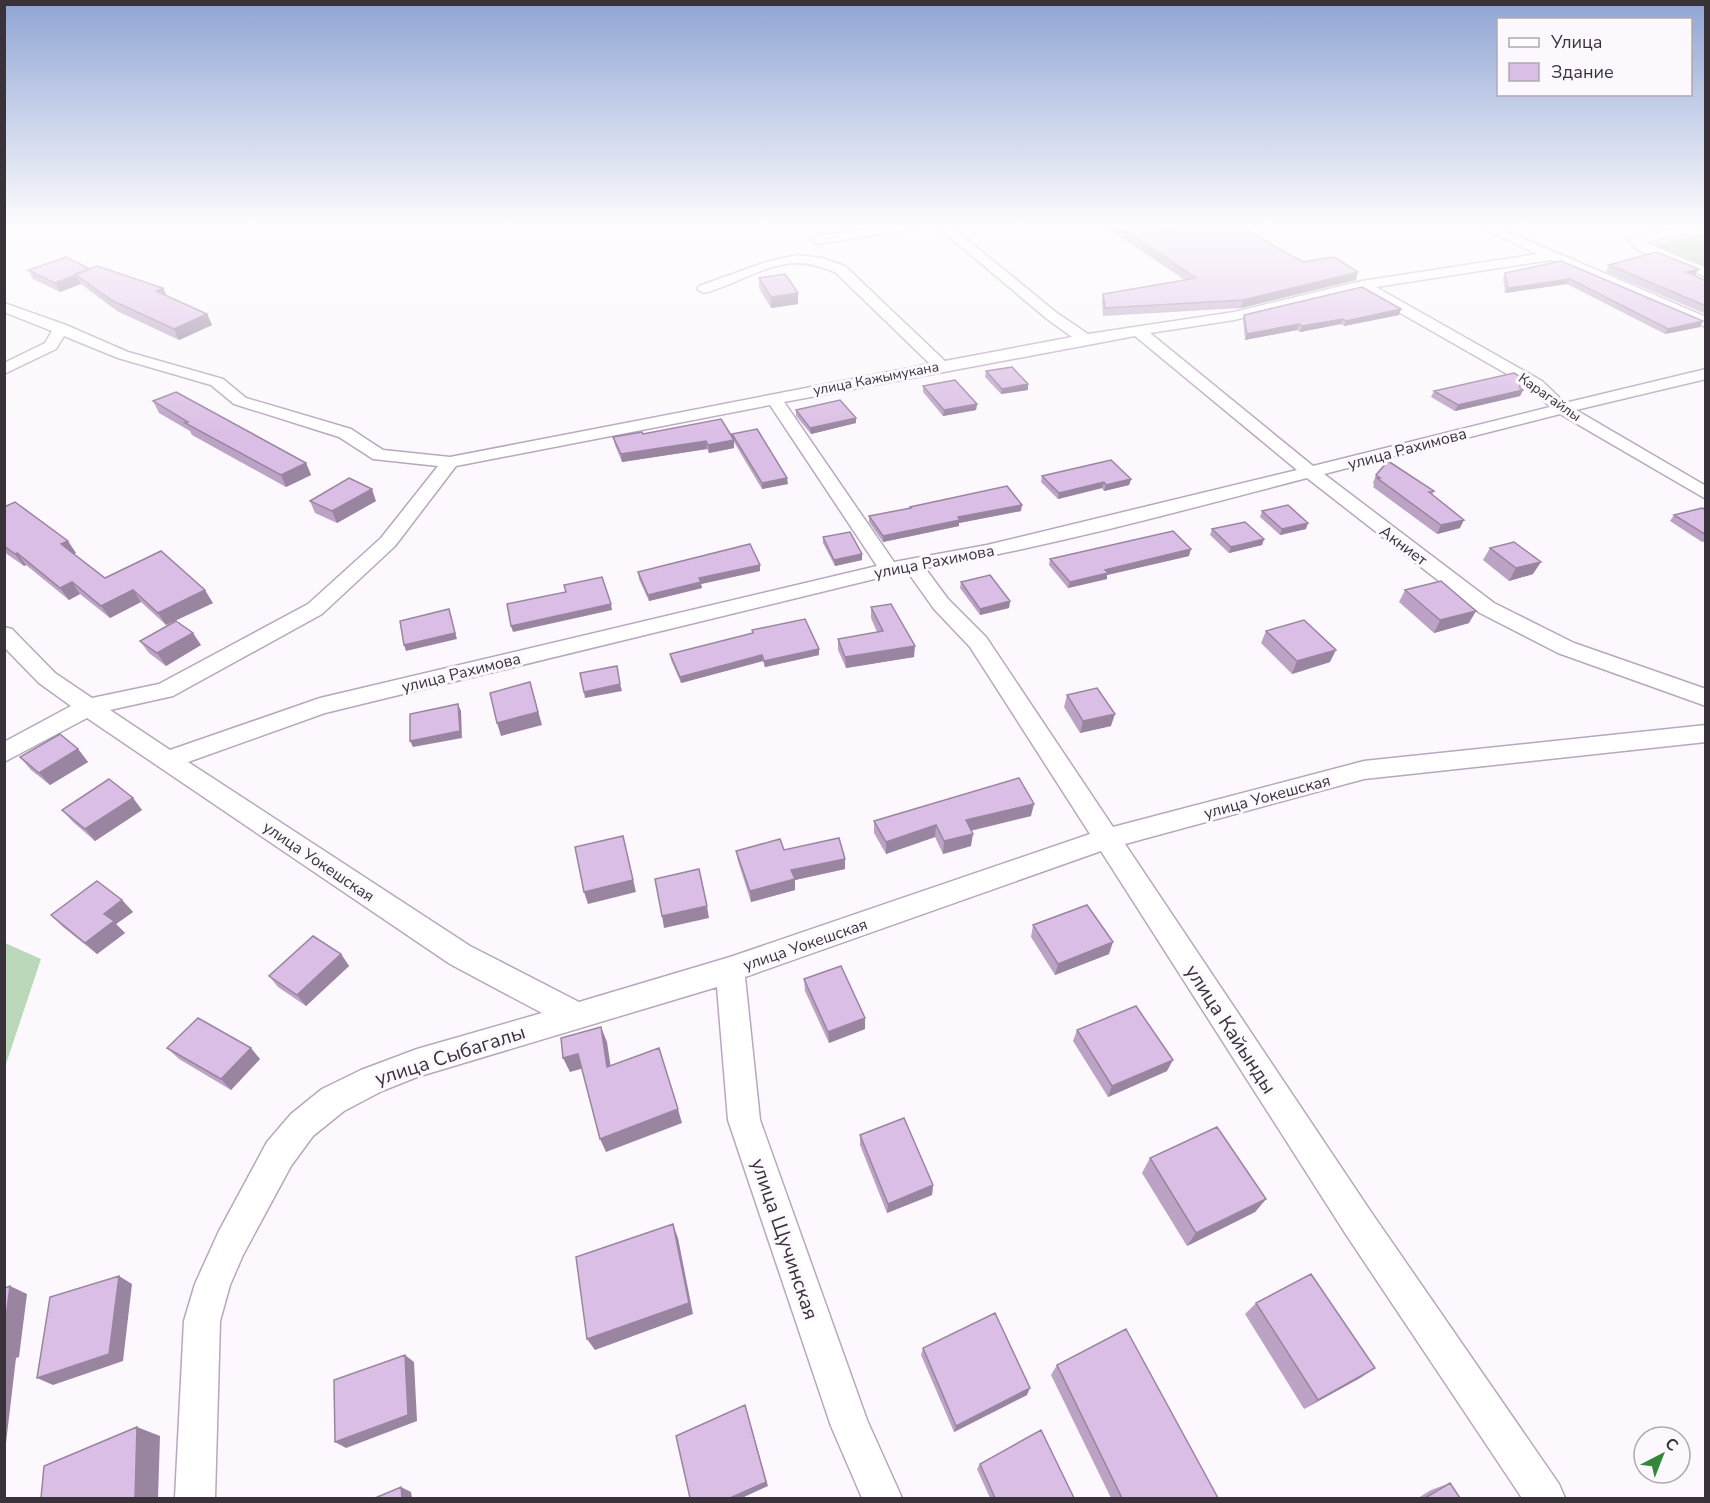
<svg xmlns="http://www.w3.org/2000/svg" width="1710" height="1503" font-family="'Nunito Sans',sans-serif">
<rect width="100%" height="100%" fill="#fcf8fd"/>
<path fill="#bbd9ba" d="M5,943L41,959L5,1067Z"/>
<path fill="#9fc29f" d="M1705,233V266L1653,244Z"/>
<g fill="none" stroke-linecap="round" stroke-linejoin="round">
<defs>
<path id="minor" d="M896,224H926L920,228L817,244L811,240L817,236Z
M934,224H948L1057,313L1088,334L1234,312L1362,281L1537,254L1474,224H1490L1706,317V327L1551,260L1376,287L1542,381L1565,403L1706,369V379L1576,410L1706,486V499L1560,414L1324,474L1494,603L1574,643L1706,689V706L1558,653L1480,613L1307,478C1180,511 1054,546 925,568L948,599L986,637L1113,827L1364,761L1706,725V742L1364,779L1125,844L1369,1209L1559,1484L1565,1498H1522L1345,1233L1101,851L745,977L760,1120L867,1420L902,1498H862L831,1426L728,1120L717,987L417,1077L382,1091L344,1111L313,1136L291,1166L243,1255L230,1285L220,1321L215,1498H175L184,1321L195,1284L219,1231L267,1142L291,1114L322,1089L361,1070L417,1049L542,1013L450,964L87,718L4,762V742L71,706L39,683L4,647V627L12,629L55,673L92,698L159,684L308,604L381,538L438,466L373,459L339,437L234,404L211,385L118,358L64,336L56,349L4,374V363L45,343L52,331L4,312V303L66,325L128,352L223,379L246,398L351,429L383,450L450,457L930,364L835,272C823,268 812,263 799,263C766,263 735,285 704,293L697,289L699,286L766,262L797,255L822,258L845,266L945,361L1072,337L1047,319ZM1360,290L1530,387L1550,407L1313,466L1150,333L1234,320ZM1135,336L1297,470L987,545L894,562L784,402ZM770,405L877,566L320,698L170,750L110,710L173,696L322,614L395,546L456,466ZM907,571L934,609L970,647L1090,834L730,957L579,1002L470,946L188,762L325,713Z
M1679,224H1696L1701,228L1695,232L1644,242L1706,268V277L1638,250L1629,242L1637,235L1681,227Z"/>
</defs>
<use href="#minor" stroke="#b8a7be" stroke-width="3"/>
<use href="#minor" fill="#fff" fill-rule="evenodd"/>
</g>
<path fill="#bca3c5" d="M1101,224H1156L1166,232L1175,231L1165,224H1236L1303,262L1356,280L1241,308L1103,316L1102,302L1103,294L1185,280Z
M1561,261L1703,321L1700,327L1665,334L1567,284L1505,293L1503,278L1505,273Z
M1609,265L1699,269L1695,275L1694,276L1706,281V314L1606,272Z
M90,269L163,288L166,295L207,314L212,325L179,340L117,311L81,284L60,292L33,279L28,270Z
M759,278L798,293V304L771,308L759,288Z
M1401,309L1399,315L1344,326L1341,324L1300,332L1297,330L1245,340L1243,320L1244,315Z
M986,371L1028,384V390L1001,394L985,377Z
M923,386L977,404L976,410L943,416L923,392Z
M1520,388L1523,390L1520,396L1455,411L1431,397L1434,391Z
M153,401L306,463L311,475L286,487L192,435L190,431L159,413Z
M796,410L856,423L811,434L796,416Z
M643,434L733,439L732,434L788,484L762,489L734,442V448L709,453L707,449L622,462L615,445L613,437Z
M1376,475L1434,491L1432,495L1460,528L1437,534L1373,487L1374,485L1373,483Z
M1042,476L1131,479L1129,485L1104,491L1102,488L1058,499L1041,482Z
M310,501H376L337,523L315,513Z
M4,507L76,553L74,554L105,578L213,603L166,625L141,602L110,618L80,594L69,600L26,565L24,566L4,552Z
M910,507L1021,511L959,523V526L883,542L869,522V516L910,509Z
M1706,510V541L1702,542L1670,521L1674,515Z
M1262,511L1306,529L1280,535L1260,517Z
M1212,529L1264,539L1262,545L1229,553L1210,535Z
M823,537L862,554V560L835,566L823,543Z
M1490,548L1533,574L1509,581L1483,560Z
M1189,556L1107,575V579L1068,588L1049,565L1050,559Z
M760,565V571L701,584L702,588L649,601L639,579L638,572Z
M961,582L1010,601L1009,608L980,615L960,588Z
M1405,590L1469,623L1434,633L1399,602Z
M871,607L914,657L846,668L838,650V639L877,632L871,618Z
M752,630L819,655L765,667L763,661L681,683L671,660L670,654L752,633Z
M1266,631L1330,662L1292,674L1261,643Z
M140,641L201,645L166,666L149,653Z
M1067,695L1111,726L1080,733L1064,707Z
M78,749L88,762L50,785L31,770L20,757Z
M133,798L142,810L95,841L73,822L62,810Z
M1031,816L971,831V846L943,854L935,837L886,854L874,833V821Z
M784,850L845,859V869L795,880V890L751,902L738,861L736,851Z
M122,900L133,912L116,924L125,933L97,954L63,927L51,915Z
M1033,925L1109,954L1055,975L1031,937Z
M341,954L349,966L306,1006L278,987L269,976Z
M804,979L865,1029L829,1043L805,991Z
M1077,1030L1167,1071L1108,1097L1073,1041Z
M167,1048L260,1059L231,1090L179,1059Z
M860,1135L933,1185L932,1195L887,1213L860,1145Z
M1150,1158L1266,1199L1255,1212L1187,1246L1142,1173Z
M1256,1303L1375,1368L1360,1378L1304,1409L1245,1314Z
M923,1348L1027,1395L954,1432L921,1355Z
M1057,1365L1218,1498H1111L1051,1375Z
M980,1464L1074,1498H990L977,1469Z
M1450,1483L1460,1498H1418L1431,1490Z"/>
<path fill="#9985a0" d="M1699,269L1695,275L1683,279L1686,272Z
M1358,272L1356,280L1241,308L1243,300Z
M76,275L81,284L60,292L55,283Z
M1570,279L1567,284L1505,293L1508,288Z
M163,288L168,299L156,291Z
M798,293V304L771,308V297Z
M1401,309L1399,315L1344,326L1346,321Z
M207,314L212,325L179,340L174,329Z
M1343,319L1341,324L1300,332L1302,326Z
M1703,321L1700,327L1665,334L1668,329Z
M1299,324L1297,330L1245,340L1247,334Z
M1028,384V390L1001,394L1002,389Z
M1523,390L1520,396L1455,411L1458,405Z
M977,404L976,410L943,416L944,410Z
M856,418V423L811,434L810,428Z
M734,440V448L709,453L708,445Z
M706,441L707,449L622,462L621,454Z
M306,463L311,475L286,487L281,475Z
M787,478L788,484L762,489V483Z
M1131,479L1129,485L1104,491L1106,485Z
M1104,482L1102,488L1058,499L1059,493Z
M372,489L376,501L337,523L332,511Z
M1022,505L1021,511L959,523V526L883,542V536L958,517Z
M1464,520L1460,528L1437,534L1441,525Z
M1308,523L1306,529L1280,535L1282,529Z
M1264,539L1262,545L1229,553L1231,547Z
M68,541L76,553L69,556L61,544Z
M1191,549L1189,556L1107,575V579L1068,588L1070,582L1105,570Z
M17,553L26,565L24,566L15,554Z
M862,554V560L835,566L834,560Z
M1541,562L1533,574L1509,581L1516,568Z
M760,565V571L701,584L702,588L649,601L648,595L699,578Z
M72,582L80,594L69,600L60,588Z
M133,590L141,602L110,618L101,606Z
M205,590L213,603L166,625L158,613Z
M1010,601L1009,608L980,615V609Z
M611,604L612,610L513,632L511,626Z
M449,609L457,639L406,651L404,645Z
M1476,611L1469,623L1434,633L1440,620Z
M193,633L201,645L166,666L157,653Z
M915,646L914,657L846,668L845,657Z
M819,649V655L765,667L764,661Z
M1336,650L1330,662L1292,674L1297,661Z
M762,655L763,661L681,683L680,677Z
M530,682L542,725L501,736L497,723Z
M620,684L622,691L585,698L584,692Z
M458,704L461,711L462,738L413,747L410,741Z
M1115,714L1111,726L1080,733L1083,721Z
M78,749L88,762L50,785L39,773Z
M133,798L142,810L95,841L85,829Z
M1034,804L1031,816L964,832L966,820Z
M936,825L935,837L886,854V842Z
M973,834L971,846L943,854L944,841Z
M623,836L636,892L588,904L584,892Z
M845,859V869L795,880V890L751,902L750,891L791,870Z
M122,900L133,912L116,924L125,933L97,954L85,943L104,914Z
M707,906L709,918L664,928L662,916Z
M1113,942L1109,954L1055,975L1058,964Z
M341,954L349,966L306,1006L297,995Z
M865,1018V1029L829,1043L828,1032Z
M601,1027L607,1042L613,1082L607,1067Z
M251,1048L260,1059L231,1090L221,1079Z
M578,1054L584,1068L570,1072L563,1058Z
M1173,1060L1167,1071L1108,1097L1112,1086Z
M678,1109L682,1123L606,1152L600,1139Z
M933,1185L932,1195L887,1213L888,1204Z
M1266,1199L1255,1212L1187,1246L1196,1233Z
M673,1224L678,1238L693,1314L595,1350L587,1339Z
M119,1276L132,1284L123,1361L53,1385L37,1378Z
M10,1286L27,1294L19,1357L16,1358L4,1460V1333Z
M405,1355L414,1362L417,1421L346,1448L335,1442Z
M1375,1368L1360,1378L1304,1409L1318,1400Z
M1030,1388L1027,1395L954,1432L956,1426Z
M745,1405L768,1486L742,1498H730Z
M137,1427L160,1436L158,1498H135Z
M401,1487L411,1492L412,1498H402Z"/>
<path fill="#dbbee5" stroke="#9985a0" stroke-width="1.5" d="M1114,224H1156L1166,232L1177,231L1179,226L1176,224H1236L1303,262L1334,257L1358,272L1243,300L1105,308L1103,294L1196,278Z
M1656,252L1699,269L1686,272L1706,281V306L1609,265Z
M66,257L90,269L55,283L28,270Z
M1561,261L1703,321L1668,329L1570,279L1508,288L1505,273Z
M97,266L163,288L156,291L207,314L174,329L111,300L75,274Z
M785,274L798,293L771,297L759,278Z
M1362,287L1401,309L1346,321L1343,319L1302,326L1299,324L1247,334L1244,315Z
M1012,367L1028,384L1002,389L986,371Z
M1514,373L1519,376L1520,388L1523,390L1458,405L1434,391Z
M955,380L977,404L944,410L923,386Z
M176,392L306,463L281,475L185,423L188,422L153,401Z
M840,400L856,418L810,428L796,410Z
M721,419L734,440L708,445L706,441L621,454L613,437L642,432L643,434Z
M757,429L787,478L762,483L732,434Z
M1111,460L1131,479L1106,485L1104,482L1059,493L1042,476Z
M1388,461L1434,491L1429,492L1464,520L1441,525L1377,478H1380L1376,475Z
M349,478L372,489L332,511L310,501Z
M1007,486L1022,505L958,517L960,520L883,536L869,516L911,508L910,507Z
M15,502L68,541L61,544L105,578L161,551L205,590L158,613L133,590L101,606L72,582L60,588L17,553L15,554L4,546V507Z
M1288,505L1308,523L1282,529L1262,511Z
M1702,508L1706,510V535L1674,515Z
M1245,522L1264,539L1231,547L1212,529Z
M1173,531L1191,549L1105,570L1108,573L1070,582L1050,559Z
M850,532L862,554L834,560L823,537Z
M1514,542L1541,562L1516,568L1490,548Z
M750,544L760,565L699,578L701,582L648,595L638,572Z
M990,575L1010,601L980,609L961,582Z
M602,577L611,604L511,626L507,604L566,592L564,585Z
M1441,581L1476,611L1440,620L1405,590Z
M891,604L915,646L845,657L838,639L883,631L871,607Z
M449,609L455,633L404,645L400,621Z
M805,619L819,649L764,661L762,655L680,677L670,654L753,633L752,630Z
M1304,620L1336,650L1297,661L1266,631Z
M176,621L193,633L157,653L140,641Z
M617,666L620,684L584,692L580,673Z
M530,682L538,712L497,723L490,693Z
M1097,688L1115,714L1083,721L1067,695Z
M458,704L460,731L410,741V714Z
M60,734L78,749L39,773L20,757Z
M1019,778L1034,804L966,820L973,834L944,841L936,825L886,842L874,821Z
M109,779L133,798L85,829L62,810Z
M623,836L633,880L584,892L575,847Z
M839,838L845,859L791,870L795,879L750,891L736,851L780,839L784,850Z
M699,869L707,906L662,916L655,879Z
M97,881L122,900L104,914L114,921L85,943L51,915Z
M1087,905L1113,942L1058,964L1033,925Z
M313,936L341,954L297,995L269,976Z
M841,966L865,1018L828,1032L804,979Z
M1136,1006L1173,1060L1112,1086L1077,1030Z
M198,1018L251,1048L221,1079L167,1048Z
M601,1027L607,1067L659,1048L678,1109L600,1139L578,1054L563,1058L561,1038Z
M904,1118L933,1185L888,1204L860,1135Z
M1217,1127L1266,1199L1196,1233L1150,1158Z
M673,1224L689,1303L587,1339L576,1257Z
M1311,1274L1375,1368L1318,1400L1256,1303Z
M119,1276L109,1354L37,1378L50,1297Z
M10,1286L4,1333V1288Z
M995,1313L1030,1388L956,1426L923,1348Z
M1126,1329L1218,1498H1122L1057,1365Z
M405,1355L408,1415L335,1442L334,1380Z
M745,1405L766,1482L730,1498H690L676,1436Z
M137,1427L135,1498H41L44,1466Z
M1041,1430L1074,1498H995L980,1464Z
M1450,1483L1460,1498H1425Z
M401,1487L402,1498H375Z"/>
<linearGradient id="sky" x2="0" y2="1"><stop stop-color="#8fa5d4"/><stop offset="0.52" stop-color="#fefcfe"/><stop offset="1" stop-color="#fefcfe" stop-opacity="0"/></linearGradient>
<rect width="1710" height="434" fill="url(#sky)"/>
<g text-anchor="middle" stroke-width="6" stroke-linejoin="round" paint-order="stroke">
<g font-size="14" fill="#39323b" stroke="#fcf8fd">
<text transform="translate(876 378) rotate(-11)" y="5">улица Кажымукана</text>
<text transform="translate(1550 397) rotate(35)" y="5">Карагайлы</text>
</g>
<g font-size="16" fill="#39323b" stroke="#fcf8fd">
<text transform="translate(1407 448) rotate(-15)" y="6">улица Рахимова</text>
<text transform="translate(1404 545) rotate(37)" y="6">Акниет</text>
<text transform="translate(934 561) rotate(-11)" y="6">улица Рахимова</text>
<text transform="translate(461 672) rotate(-14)" y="6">улица Рахимова</text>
<text transform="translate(1267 796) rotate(-15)" y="6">улица Уокешская</text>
<text transform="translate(319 861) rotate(34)" y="6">улица Уокешская</text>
<text transform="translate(805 944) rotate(-19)" y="6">улица Уокешская</text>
</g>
<g font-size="20" fill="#39323b" stroke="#fcf8fd">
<text transform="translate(1231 1029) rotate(57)" y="7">улица Кайынды</text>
<text transform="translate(450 1055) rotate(-18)" y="7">улица Сыбагалы</text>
<text transform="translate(785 1239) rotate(71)" y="7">улица Щучинская</text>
</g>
</g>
<rect width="1710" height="1503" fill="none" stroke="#39323b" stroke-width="12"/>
<rect x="1497" y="18" width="195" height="78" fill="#fcf8fd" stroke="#aea9af" stroke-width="1.5"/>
<rect x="1509" y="38" width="30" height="9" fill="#ffffff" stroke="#aea9af" stroke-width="1.5"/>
<text x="1551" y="48" font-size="18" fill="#39323b">Улица</text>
<rect x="1509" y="63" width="30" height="18" fill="#dbbee5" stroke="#aea9af" stroke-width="1.5"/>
<text x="1551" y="78" font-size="18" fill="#39323b">Здание</text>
<g transform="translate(1662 1455) rotate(42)"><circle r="28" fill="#fcf8fd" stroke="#aea9af" stroke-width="1.5"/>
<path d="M0-4.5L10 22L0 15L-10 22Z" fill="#318837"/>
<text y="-9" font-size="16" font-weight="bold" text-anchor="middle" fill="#39323b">С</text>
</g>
</svg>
